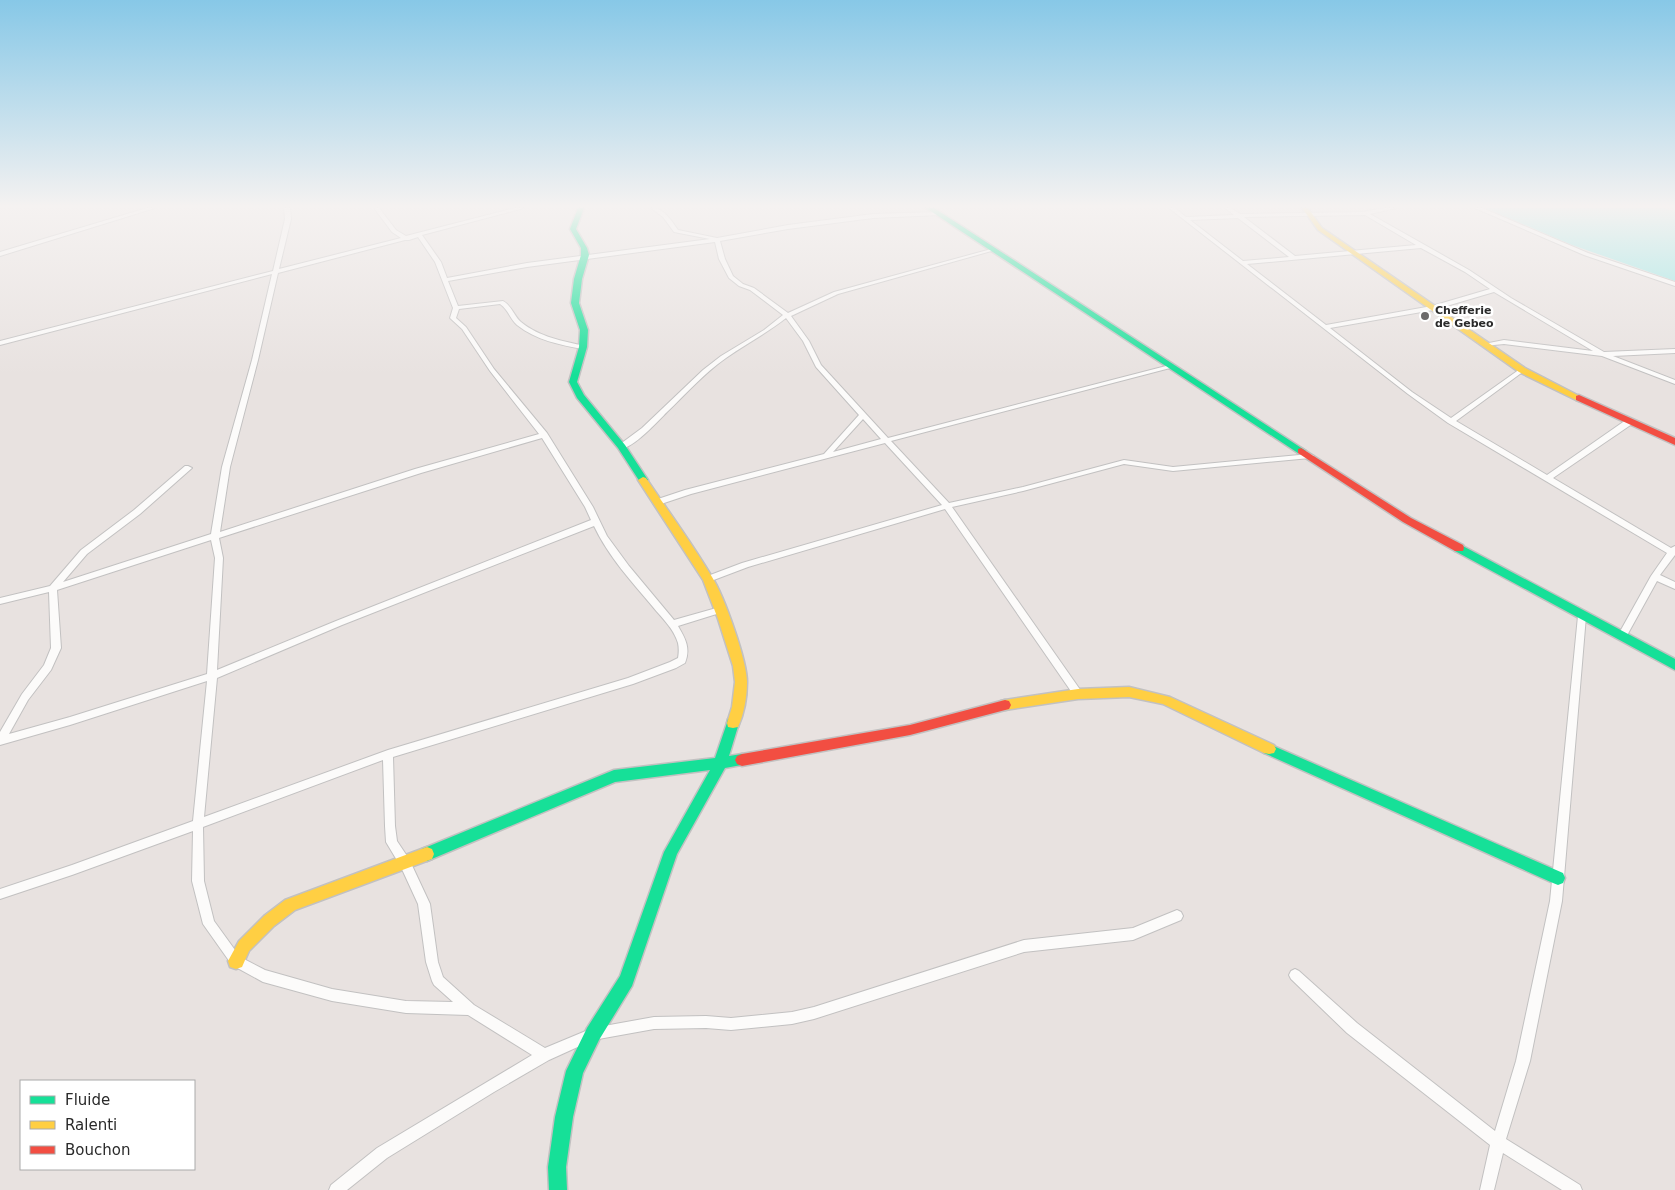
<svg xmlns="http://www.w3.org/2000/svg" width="1675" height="1190" font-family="'DejaVu Sans',sans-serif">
<rect width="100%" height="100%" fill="#e8e2e0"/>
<path fill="#97e7e5" d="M1485,208H1664L1675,211V281L1572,245Z"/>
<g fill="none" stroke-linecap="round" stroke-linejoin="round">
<defs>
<path id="street" d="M147,208H155L0,256V252Z
M284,208H290L291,219L279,269L401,238L392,232L374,208H379L396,230L406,236L515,208H524L422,235L441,262L447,278L527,263L710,239L674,232L663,217L651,208C664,208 671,220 678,230L717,238L788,225L873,214L938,212L940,213V215L873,218L788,229L720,241L725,259L733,276L743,284L754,288L788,313L834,292L995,248V250L838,294L791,316L809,341L821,365L888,438L1170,365H1174L1175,366L1174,367L891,441L949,503L1023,487L1124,460L1173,467L1310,454L1314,456L1310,458L1173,471L1124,464L1023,491L952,507L1081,691L1083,694L1081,697L1078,698L1075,697L945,509L748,567L711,581H705L704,579L705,577L742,563L942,505L885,443L691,494L661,504H655L654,502L655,500L685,490L824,454L859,415L816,367L803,341L786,318C767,333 746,344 726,358C704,373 686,394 667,412C658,421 632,450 619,449V445L642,428L703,370L721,356L764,330L783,315L750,290L739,286L729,278L719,259L715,242L527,267L448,281L458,306L503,301C512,306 514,316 521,322C539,337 563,341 585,346L586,347L583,349C560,345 536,340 517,325C510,319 508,309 500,304L459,309L456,318L466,327L494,369L547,433L593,507L607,536L629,566L674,620L720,607L724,610L723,612L678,626C685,638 691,648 685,663L676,668L633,684L393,757L395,826L397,841L409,859L430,904L438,962L443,977L474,1005L545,1048L593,1028L654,1017L706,1016L731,1018L792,1012L814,1007L1024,940L1133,928L1177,910L1181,912L1183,916L1181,920L1133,940L1024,952L814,1019L792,1024L731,1030L706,1028L654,1029L593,1040L549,1060L494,1092L387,1158L347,1190H329L331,1185L377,1148L532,1055L468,1015L406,1013L332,1001L263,982L232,965L203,924L192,881L193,831L72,875L0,899V889L72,865L193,821L207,681L70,725L0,745V732L22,694L44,665L51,648L49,592L0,604V598L50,586L81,550L134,510L185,466H188L192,468L140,514L87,554L63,582L211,534L222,467L252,360L272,274L0,345V341L273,271L285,219ZM418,237L435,262L453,308L450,318L462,329L490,371L539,434L415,469L220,532L230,467L258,360L278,273L405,240H409ZM863,419L881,439L833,452ZM542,438L585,507L591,520L336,621L217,670L223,558L219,538L421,473ZM594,526C608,556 632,582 653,607C662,618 674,629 678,643C679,648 679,652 678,658L670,662L628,678L388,750L204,817L217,678L342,625ZM211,540L215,558L207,674L70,717L9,734L28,700L51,670L61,648L57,590ZM383,760L385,826L386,842L401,867L418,904L426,962L432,981L434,985L453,1002L406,1001L332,989L265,970L240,957L214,921L204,881L203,827Z
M1169,208H1175L1186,217L1234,215L1225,208H1231L1240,214L1362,212L1384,208H1396L1370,214L1469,270L1511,298L1604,352L1675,349V353L1613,356L1675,380V384L1602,356L1504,344L1484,346V344L1504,340L1593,351L1494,292L1433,310L1330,328L1412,392L1451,418L1520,369H1524V371L1456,421L1547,475L1626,420H1632V424L1553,478L1671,548L1675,546V555L1660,575L1675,582V589L1657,581L1625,639H1619L1617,637L1651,576L1667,553L1448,423L1408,394ZM1365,215L1416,245L1295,256L1244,217ZM1238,218L1289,257L1243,261L1190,220ZM1421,248L1465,272L1490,289L1432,306L1326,325L1247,264Z
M1475,208H1482L1588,253L1675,282V286L1584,255Z
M1582,613L1586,616L1562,901L1530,1061L1506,1139L1580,1185L1582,1190H1562L1503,1153L1494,1190H1480L1490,1145L1347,1033L1291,979L1289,975L1291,971L1295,969L1299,971L1357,1023L1495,1131L1516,1061L1550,901L1578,616Z"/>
<path id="fast" d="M578,208H584L576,229L587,248L589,255L582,279L579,303L588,330L587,347L577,382L584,395L625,445L648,480L643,483L640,482L618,448L577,398L569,382L579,347L580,330L571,303L574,279L581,255V248L570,229Z
M926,208H934L1306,451L1304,453H1298Z
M1459,544L1675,659V670L1455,551L1454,548Z
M733,718L738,719L739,723L729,756L742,754L747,756L749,760L747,764L725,768L677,854L632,986L599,1040L583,1073L573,1117L566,1167L567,1190H549L548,1167L555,1117L566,1071L587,1028L620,976L664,852L710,770L615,782L427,861L422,859L420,854L422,849L614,770L715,758L727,723L728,719Z
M1269,744L1563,873L1565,878L1563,883L1558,885L1553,883L1264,753L1262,749L1264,745Z"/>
<path id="slow" d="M1302,208H1308L1322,228L1525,368L1583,398L1579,401L1576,400L1519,372L1318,230Z
M643,477L646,478C668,511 692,543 712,577C724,596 747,660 747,682C747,696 744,714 738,727L733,728L728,727L727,723L732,707L735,682L733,666L718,619L703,580L638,480Z
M1129,687L1170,697L1274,745L1276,749L1274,753L1269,754L1264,753L1163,704L1129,697L1078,699L1005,710L1001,709L999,705L1001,701L1005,700L1078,689Z
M427,847L432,849L434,854L432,859L295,910L274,926L249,951L242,967L236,969L230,967L228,961L239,941L264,916L285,900Z"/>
<path id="jam" d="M1579,395L1675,438V445L1576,400V396Z
M1301,448L1411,518L1463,545L1464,548L1463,551H1455L1403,522L1298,453V449Z
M1005,700L1009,701L1011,705L1009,709L910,735L742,766L737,764L735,760L737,756L742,754L910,725Z"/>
</defs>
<use href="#street" stroke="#c2c1c1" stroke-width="2"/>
<use href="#fast" stroke="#c2c1c1" stroke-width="3"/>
<use href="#slow" stroke="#c2c1c1" stroke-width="3"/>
<use href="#jam" stroke="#c2c1c1" stroke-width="3"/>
<use href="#street" fill="#fcfbfa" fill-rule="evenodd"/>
<use href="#fast" fill="#16e098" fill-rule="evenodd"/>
<use href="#slow" fill="#ffcf43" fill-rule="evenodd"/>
<use href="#jam" fill="#f24e42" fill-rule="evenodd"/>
</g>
<linearGradient id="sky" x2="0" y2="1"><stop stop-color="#87c8e7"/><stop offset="0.55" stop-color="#f5f2f1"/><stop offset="1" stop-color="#f5f2f1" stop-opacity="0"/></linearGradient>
<rect width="1675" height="375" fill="url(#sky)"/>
<circle fill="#6c6a6a" stroke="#fff" stroke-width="2" cx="1425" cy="316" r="5"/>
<g text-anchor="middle" stroke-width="5" stroke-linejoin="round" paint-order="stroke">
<g font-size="11" font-weight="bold" fill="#2a2a2a" stroke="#fff" text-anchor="start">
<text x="1435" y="314">Chefferie<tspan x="1435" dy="13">de Gebeo</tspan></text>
</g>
</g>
<rect x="20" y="1080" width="175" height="90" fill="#ffffff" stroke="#aaaaaa"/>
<rect x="30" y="1096" width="25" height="8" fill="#16e098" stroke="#aaaaaa"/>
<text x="65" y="1105" font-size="15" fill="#2a2a2a">Fluide</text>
<rect x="30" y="1121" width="25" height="8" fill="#ffcf43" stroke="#aaaaaa"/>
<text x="65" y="1130" font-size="15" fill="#2a2a2a">Ralenti</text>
<rect x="30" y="1146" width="25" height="8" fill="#f24e42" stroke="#aaaaaa"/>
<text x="65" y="1155" font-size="15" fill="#2a2a2a">Bouchon</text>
</svg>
